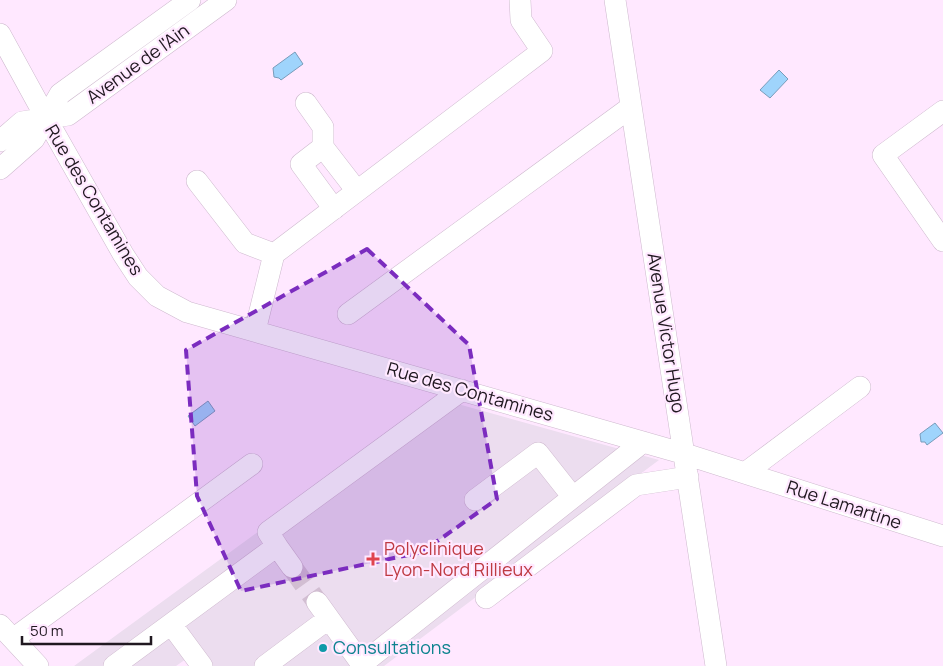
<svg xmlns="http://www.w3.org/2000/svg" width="943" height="666" font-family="Manrope,sans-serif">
<rect width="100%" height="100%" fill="#ffe8ff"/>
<path fill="#ecddef" d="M440,399L659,460L384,666H191L186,659L176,666H74Z"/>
<path fill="#9fd4fc" stroke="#799cba" d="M295,52L303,64L281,80L279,78L274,77L273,68Z
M779,70L788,79L770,98L760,90Z
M208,401L215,411L195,426L188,416Z
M935,423L943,433L927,445L925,442H921L920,434Z"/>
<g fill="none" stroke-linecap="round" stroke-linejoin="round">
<path stroke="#d2bed2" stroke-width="21" stroke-dasharray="21 11" stroke-linecap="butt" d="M292,567L317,602"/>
<defs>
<path id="minor" d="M615,0L716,666
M0,34L46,118L123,254L138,277L157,296L187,312L685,454L943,536
M306,103L323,127V147L357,191
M943,111L883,155L943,241
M0,141L22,122L68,115L226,0
M323,147L301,164L334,209
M0,169L34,139L60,94L190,0
M197,181L245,243L274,254
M348,314L631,107
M255,331L274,254L542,51L521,20L520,0
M745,473L860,387
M475,500L538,453L572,496
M277,546L292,567
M486,598L636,485L688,477
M317,602L363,666
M171,624L202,666
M0,625L38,666
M13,639L252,464
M362,664L643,442
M114,666L277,546L268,532L462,390
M265,666L328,619"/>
</defs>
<use href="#minor" stroke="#ceb9ce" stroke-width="22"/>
<use href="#minor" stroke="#fff" stroke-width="21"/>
</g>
<path fill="#7b2cbf" fill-opacity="0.2" stroke="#7b2cbf" stroke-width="4" stroke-dasharray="10 6" stroke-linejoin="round" d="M367,249L469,345L497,499L422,552L241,591L197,496L186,350Z"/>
<path fill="#e0444e" stroke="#ffe8ff" stroke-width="2" d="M370.5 551.5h5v5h5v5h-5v5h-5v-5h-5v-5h5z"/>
<circle fill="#0f9aa8" stroke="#ffe8ff" stroke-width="2" cx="323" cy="648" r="5"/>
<g text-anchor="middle" stroke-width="4.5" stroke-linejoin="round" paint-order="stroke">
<g font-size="18" fill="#201820" stroke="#ffe8ff">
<text transform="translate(138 64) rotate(-36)" y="6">Avenue de l'Ain</text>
<text transform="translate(94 200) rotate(59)" y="6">Rue des Contamines</text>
<text transform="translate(666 333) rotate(81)" y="6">Avenue Victor Hugo</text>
<text transform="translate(470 392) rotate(16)" y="6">Rue des Contamines</text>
<text transform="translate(844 505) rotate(18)" y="6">Rue Lamartine</text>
</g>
<g font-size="18" fill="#be3a42" stroke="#ffe8ff" text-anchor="start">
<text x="384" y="555">Polyclinique<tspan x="384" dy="21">Lyon-Nord Rillieux</tspan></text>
</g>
<g font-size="18" fill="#0d838f" stroke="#ffe8ff" text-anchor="start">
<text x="333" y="654">Consultations</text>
</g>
</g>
<path d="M22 636v8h129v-8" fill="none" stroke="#201820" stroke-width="2.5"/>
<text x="30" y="636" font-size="15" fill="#201820" stroke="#ffe8ff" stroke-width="4" paint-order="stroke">50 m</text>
</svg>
